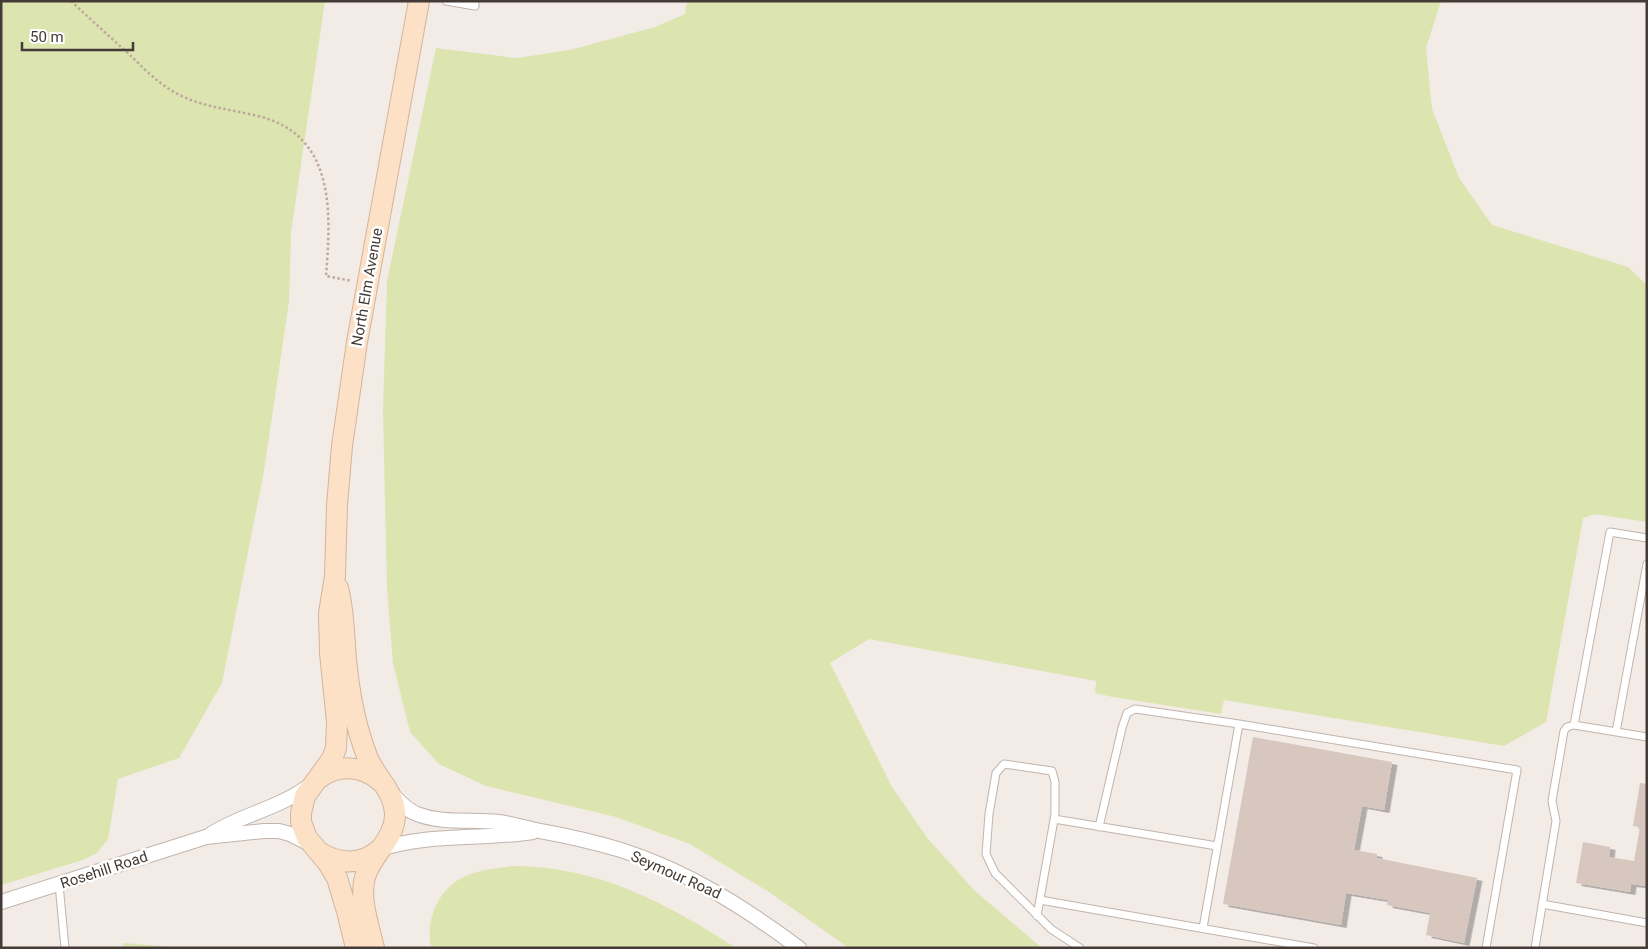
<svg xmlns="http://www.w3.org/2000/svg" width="1648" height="949" font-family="Roboto,sans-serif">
<defs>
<filter id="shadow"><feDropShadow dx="5.5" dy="3" stdDeviation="0" flood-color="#0004"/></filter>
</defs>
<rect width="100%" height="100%" fill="#f2ebe6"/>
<path fill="#dce5b0" d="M1,1H325L291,232L289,301L264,471L222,683L179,758L118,779L108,839L97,853L83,860L1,885Z
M687,1H1441L1426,48L1432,109L1459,178L1492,225L1628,267L1647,285V522L1595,514L1583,518L1546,722L1504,746L1224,700L1221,714L1113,697L1095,693L1096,681L869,639L830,663L892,787L928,839L975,891L1042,948H849L769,892L690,844L616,817L486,786L439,764L410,732L393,663L387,588L383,410L387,281L436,48L517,58L570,50L655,27L685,14Z
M513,866C597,866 667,903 736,948H431C425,919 439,886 468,875C482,869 498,868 513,866Z
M123,943L185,948H124Z"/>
<path fill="#d7c7bf" filter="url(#shadow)" d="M1253,737L1392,762L1384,810L1362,806L1354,850L1377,854V858L1477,878L1464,943L1426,935L1430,913L1387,905L1388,900L1346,893L1341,925L1223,904Z
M1640,783L1647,784V886L1631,884L1630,892L1576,883L1583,842L1610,847L1609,857L1634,861L1640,827L1633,826Z"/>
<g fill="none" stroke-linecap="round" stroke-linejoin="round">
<defs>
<path id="lane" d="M446,1L475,6V1
M1574,725L1610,532L1647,538
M1616,732L1647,564
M1054,819L1217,846
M1099,827L1122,728L1127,713L1135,709L1239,724
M59,884L65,948
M1040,900L1314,948
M1542,904L1647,923
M1037,916L1055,814V782L1052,771L1004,764L996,773L989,814L986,854L995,873L1051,929L1080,948
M1203,928L1239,724L1517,770L1486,948
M1535,948L1556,821L1552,801L1564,731L1567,727L1574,725L1647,737"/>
<path id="street" d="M391,793C399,801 406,810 417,814C443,824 472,819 499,822C513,824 526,828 540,831C568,836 594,842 621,850C687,871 744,907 799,948
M211,834C243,814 280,808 310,785
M380,849C430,833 482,840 533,832
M1,902L206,837L264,831H279L290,834L312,845"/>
<path id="secondary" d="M338,588C344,611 344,635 346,659C349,692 355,725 367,756C374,776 394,790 395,813C396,839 372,853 365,877C359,899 369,926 374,948
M318,779C337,764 362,765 380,781
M319,852C338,864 362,866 380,849
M356,948L347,911L337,878L328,863L307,838L301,822V813L305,796L332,759L336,748L337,722L330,653L329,613L335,576L337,505L342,446L357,342L419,1"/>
</defs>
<use href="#lane" stroke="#c1b4ac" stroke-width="9"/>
<use href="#street" stroke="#c1b4ac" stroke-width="16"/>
<use href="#secondary" stroke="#d4b49a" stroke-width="22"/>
<path stroke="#bfa89b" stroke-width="2.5" stroke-dasharray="2.5 2.5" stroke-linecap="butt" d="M71,1C90,19 110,37 130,55C143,68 157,82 174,92C200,107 229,109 258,116C336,135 331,213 326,276L352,281"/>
<use href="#lane" stroke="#fff" stroke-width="7"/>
<use href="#street" stroke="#fff" stroke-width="14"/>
<use href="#secondary" stroke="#fde1c6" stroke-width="20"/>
</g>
<g text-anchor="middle" stroke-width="5" stroke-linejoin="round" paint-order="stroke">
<g font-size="15" fill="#453b36" stroke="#fff">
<text transform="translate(367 287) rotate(-80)" y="5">North Elm Avenue</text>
<text transform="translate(104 870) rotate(-18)" y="5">Rosehill Road</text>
<text transform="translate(676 875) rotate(24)" y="5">Seymour Road</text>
</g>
</g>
<rect width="1648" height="949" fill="none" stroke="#453b36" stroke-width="5"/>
<path d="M22 42v8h111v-8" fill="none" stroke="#453b36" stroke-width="2.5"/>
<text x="30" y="42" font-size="15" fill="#453b36" stroke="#ffffff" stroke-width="4" paint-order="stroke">50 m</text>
</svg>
